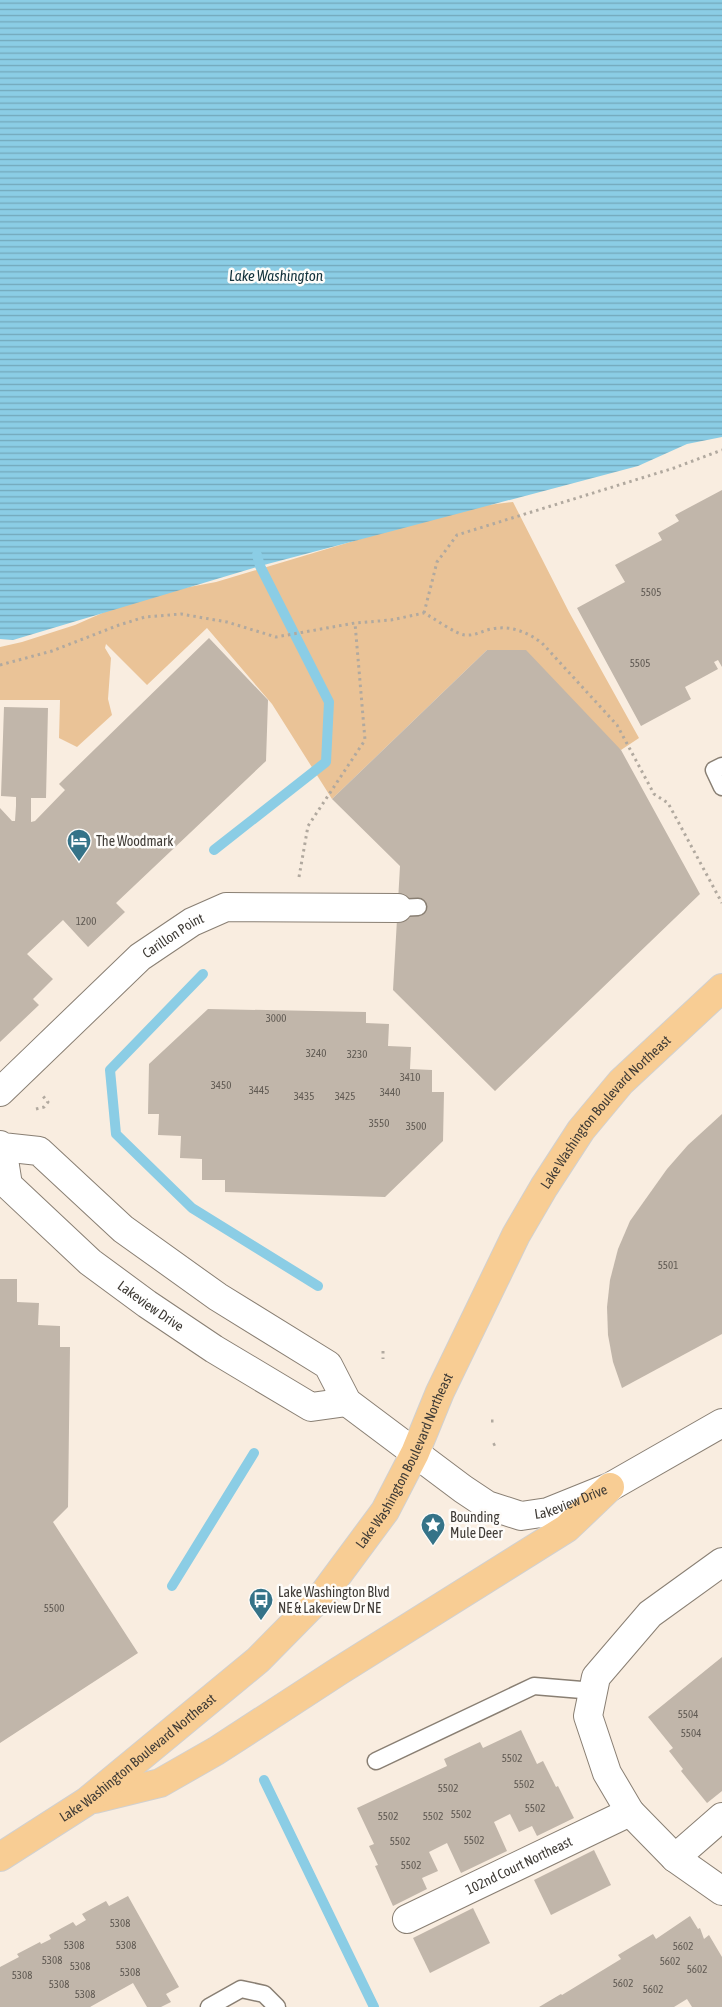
<svg xmlns="http://www.w3.org/2000/svg" width="722" height="2007" font-family="'Asap Condensed',sans-serif">
<defs>
<pattern id="water-rules" width="6" height="5" patternUnits="userSpaceOnUse" patternTransform="scale(1.25)"><rect width="6" height="5" fill="#8bcde5"/><path d="M0 2.5h6" fill="none" stroke="#73a8ba"/></pattern>
</defs>
<rect width="100%" height="100%" fill="#f9ede0"/>
<polygon fill="#eac397" points="513,502 569,612 639,738 621,750 487,650 332,799 272,704 207,628 147,685 106,644 105,648 111,658 108,699 112,715 77,747 59,738 60,700 0,700 0,647 22,642 75,625 141,596 216,582 464,508"/>
<polygon fill="url(#water-rules)" points="0,0 722,0 722,437 687,444 638,466 260,566 13,640 0,639"/>
<g fill="none" stroke-linecap="round" stroke-linejoin="round">
<g stroke="#8bcde5" stroke-width="10">
<polyline points="214,850 326,762 329,702 260,566 257,555"/>
<polyline points="203,974 110,1070 116,1134 192,1208 318,1286"/>
<polyline points="172,1586 254,1453"/>
<polyline points="264,1780 374,2007"/>
</g>
</g>
<g fill="#c1b6aa">
<polygon points="722,490 722,667 718,660 714,662 718,669 685,687 691,699 641,726 577,608 625,582 615,565 662,540 658,533 679,521 675,515"/>
<polygon points="209,638 268,700 266,761 116,903 125,912 88,947 63,920 27,954 53,979 33,999 39,1005 0,1042 0,808 12,821 15,821 16,806 16,797 1,796 4,707 48,708 46,798 31,798 31,822 35,821 65,790 59,784"/>
<polygon points="487,650 526,650 621,750 700,894 495,1091 393,990 400,866 332,799"/>
<polygon points="208,1009 366,1012 366,1023 389,1024 388,1046 411,1047 410,1069 432,1070 432,1092 444,1092 443,1141 385,1197 225,1192 225,1180 202,1180 202,1159 180,1158 181,1136 158,1135 159,1114 148,1114 149,1064"/>
<polygon points="722,1114 722,1334 622,1388 613,1362 608,1335 607,1307 610,1280 618,1249 630,1221 667,1169 688,1145"/>
<polygon points="0,1279 17,1279 17,1302 39,1303 38,1325 60,1326 60,1347 70,1347 68,1507 53,1522 138,1653 0,1743"/>
<polygon points="722,1657 722,1791 707,1803 681,1771 683,1769 669,1751 673,1748 648,1717"/>
<polygon points="521,1730 537,1764 543,1761 556,1787 558,1786 574,1818 537,1836 532,1826 519,1832 510,1814 494,1822 507,1851 461,1873 447,1843 429,1852 438,1871 422,1878 427,1889 393,1906 375,1866 378,1865 369,1846 374,1844 357,1808 447,1766 444,1759 480,1742 483,1748"/>
<polygon points="594,1850 611,1885 551,1915 534,1880"/>
<polygon points="128,1896 179,1987 166,1994 171,2002 161,2007 147,2007 133,1983 90,2007 0,2007 0,1967 19,1957 17,1954 40,1942 41,1944 51,1939 49,1935 73,1922 76,1926 86,1920 82,1914 106,1901 109,1906"/>
<polygon points="473,1908 490,1943 430,1973 413,1938"/>
<polygon points="690,1916 698,1929 700,1928 704,1939 709,1935 722,1957 722,2007 692,2007 687,1999 674,2007 539,2007 561,1994 562,1995 621,1959 618,1955 653,1934 656,1939"/>
</g>
<g fill="none" stroke-linecap="round" stroke-linejoin="round">
<defs>
<g id="service">
<polyline points="722,766 714,770 722,787"/>
<polyline points="398,908 418,907"/>
<polyline points="376,1761 534,1686 594,1691"/>
<polyline points="209,2007 241,1989 264,1994 277,2007"/>
</g>
<g id="minor">
<path id="s1" d="M0,1092L140,957L192,922L226,907L398,908"/>
<polyline points="722,1562 650,1614 596,1677 588,1716 607,1773 630,1812 675,1858 722,1891"/>
<polyline points="675,1858 722,1817"/>
<path id="s2" d="M407,1919L630,1812"/>
</g>
<g id="tertiary">
<path id="s3" d="M0,1145L2,1147L39,1151L123,1229L218,1297L328,1365L347,1402L463,1489L487,1505L521,1516L548,1512L610,1487L722,1423"/>
<path id="s4" d="M2,1147L8,1185L90,1262L147,1304L214,1349L311,1407L347,1402"/>
</g>
<g id="primary">
<polyline points="95,1799 160,1783 216,1751 339,1671 567,1528 610,1487"/>
<path id="s5" d="M0,1857L86,1802L258,1660L325,1592L385,1511L415,1453L440,1392L516,1235L544,1187L581,1130L621,1082L722,988"/>
</g>
</defs>
<use href="#service" stroke="#897f73" stroke-width="19"/>
<use href="#minor" stroke="#897f73" stroke-width="30"/>
<use href="#tertiary" stroke="#897f73" stroke-width="30"/>
<use href="#primary" stroke="#d1d0cf" stroke-width="30"/>
<g stroke="#b1a99f" stroke-width="3" stroke-dasharray="2.5 4" stroke-linecap="butt">
<polyline points="424,613 437,562 457,535 674,468 722,450"/>
<path d="M0,665L52,651L119,625L145,617L181,614L227,622L276,637L355,623L391,620L424,613C434,618 455,634 465,635C475,636 482,631 491,629C511,625 527,632 542,643L617,725L654,794L668,803L722,903"/>
<polyline points="299,877 308,826 365,740 355,623"/>
<polyline points="36,1109 44,1107 48,1102 42,1095"/>
<polyline points="383,1351 383,1359"/>
<polyline points="491,1421 495,1421"/>
<polyline points="493,1445 497,1443"/>
</g>
<use href="#service" stroke="#fff" stroke-width="16"/>
<use href="#minor" stroke="#fff" stroke-width="28"/>
<use href="#tertiary" stroke="#fff" stroke-width="28"/>
<use href="#primary" stroke="#f8cd94" stroke-width="28"/>
</g>
<defs>
<symbol id="hotel-pin" viewBox="-11 -11 22 30"><path d="M0 17L-7.5 6A9.5 9.5 0 1 1 7.5 6Z" fill="#357388" stroke="#fefcf9"/><path d="M-6-4.5h1.5V1H6V5H4.5V3h-9V5H-6ZM-4 0a1.8 1.8 0 1 1 3.6 0ZM.5 0V-2.5h3Q6-2.5 6 0Z" fill="#fff"/></symbol>
<symbol id="sight-pin" viewBox="-11 -11 22 30"><path d="M0 17L-7.5 6A9.5 9.5 0 1 1 7.5 6Z" fill="#357388" stroke="#fefcf9"/><path d="M0-6L1.8-2.2L6-1.7L2.9 1.2L3.7 5.4L0 3.3L-3.7 5.4L-2.9 1.2L-6-1.7L-1.8-2.2Z" fill="#fff"/></symbol>
<symbol id="bus-pin" viewBox="-11 -11 22 30"><path d="M0 17L-7.5 6A9.5 9.5 0 1 1 7.5 6Z" fill="#357388" stroke="#fefcf9"/><path d="M-5-6H5V4H4V6H2V4H-2V6H-4V4H-5ZM-3.5-4V0h7V-4ZM-3.5 1.2v1.5H-2V1.2ZM2 1.2v1.5H3.5V1.2Z" fill="#fff"/></symbol>
</defs>
<g fill-rule="evenodd">
<use href="#hotel-pin" x="65" y="827" width="28" height="38"/>
<use href="#sight-pin" x="419" y="1511" width="28" height="38"/>
<use href="#bus-pin" x="247" y="1586" width="28" height="38"/>
</g>
<g text-anchor="middle" stroke-width="5" stroke-linejoin="round" paint-order="stroke">
<g font-size="11" fill="#605a53">
<text x="651" y="596">5505</text>
<text x="640" y="667">5505</text>
<text x="86" y="925">1200</text>
<text x="276" y="1022">3000</text>
<text x="316" y="1057">3240</text>
<text x="357" y="1058">3230</text>
<text x="410" y="1081">3410</text>
<text x="221" y="1089">3450</text>
<text x="259" y="1094">3445</text>
<text x="390" y="1096">3440</text>
<text x="304" y="1100">3435</text>
<text x="345" y="1100">3425</text>
<text x="379" y="1127">3550</text>
<text x="416" y="1130">3500</text>
<text x="668" y="1269">5501</text>
<text x="54" y="1612">5500</text>
<text x="688" y="1718">5504</text>
<text x="691" y="1737">5504</text>
<text x="512" y="1762">5502</text>
<text x="524" y="1788">5502</text>
<text x="448" y="1792">5502</text>
<text x="535" y="1812">5502</text>
<text x="461" y="1818">5502</text>
<text x="388" y="1820">5502</text>
<text x="433" y="1820">5502</text>
<text x="474" y="1844">5502</text>
<text x="400" y="1845">5502</text>
<text x="411" y="1869">5502</text>
<text x="120" y="1927">5308</text>
<text x="74" y="1949">5308</text>
<text x="126" y="1949">5308</text>
<text x="683" y="1950">5602</text>
<text x="52" y="1964">5308</text>
<text x="670" y="1965">5602</text>
<text x="80" y="1970">5308</text>
<text x="697" y="1973">5602</text>
<text x="130" y="1976">5308</text>
<text x="22" y="1979">5308</text>
<text x="623" y="1987">5602</text>
<text x="59" y="1988">5308</text>
<text x="653" y="1993">5602</text>
<text x="85" y="1998">5308</text>
</g>
<g font-size="14" fill="#3f3b36" stroke="#fefcf9" text-anchor="start">
<text x="96" y="846">The Woodmark</text>
<text x="450" y="1522">Bounding<tspan x="450" dy="16">Mule Deer</tspan></text>
<text x="278" y="1597">Lake Washington Blvd<tspan x="278" dy="16">NE &amp; Lakeview Dr NE</tspan></text>
</g>
<g font-size="14" fill="#3f3b36" stroke="#fefcf9">
<text dy="5" stroke="none"><textPath href="#s1" startOffset="234">Carillon Point</textPath></text>
<text dy="5" stroke="none"><textPath href="#s5" startOffset="980">Lake Washington Boulevard Northeast</textPath></text>
<text dy="5" stroke="none"><textPath href="#s4" startOffset="226">Lakeview Drive</textPath></text>
<text dy="5" stroke="none"><textPath href="#s5" startOffset="575">Lake Washington Boulevard Northeast</textPath></text>
<text dy="5" stroke="none"><textPath href="#s3" startOffset="704">Lakeview Drive</textPath></text>
<text dy="5" stroke="none"><textPath href="#s5" startOffset="170">Lake Washington Boulevard Northeast</textPath></text>
<text dy="5" stroke="none"><textPath href="#s2" startOffset="124">102nd Court Northeast</textPath></text>
</g>
<g font-size="15" font-style="italic" fill="#11313b" stroke="#fefcf9">
<text x="276" y="281">Lake Washington</text>
</g>
</g>
</svg>
